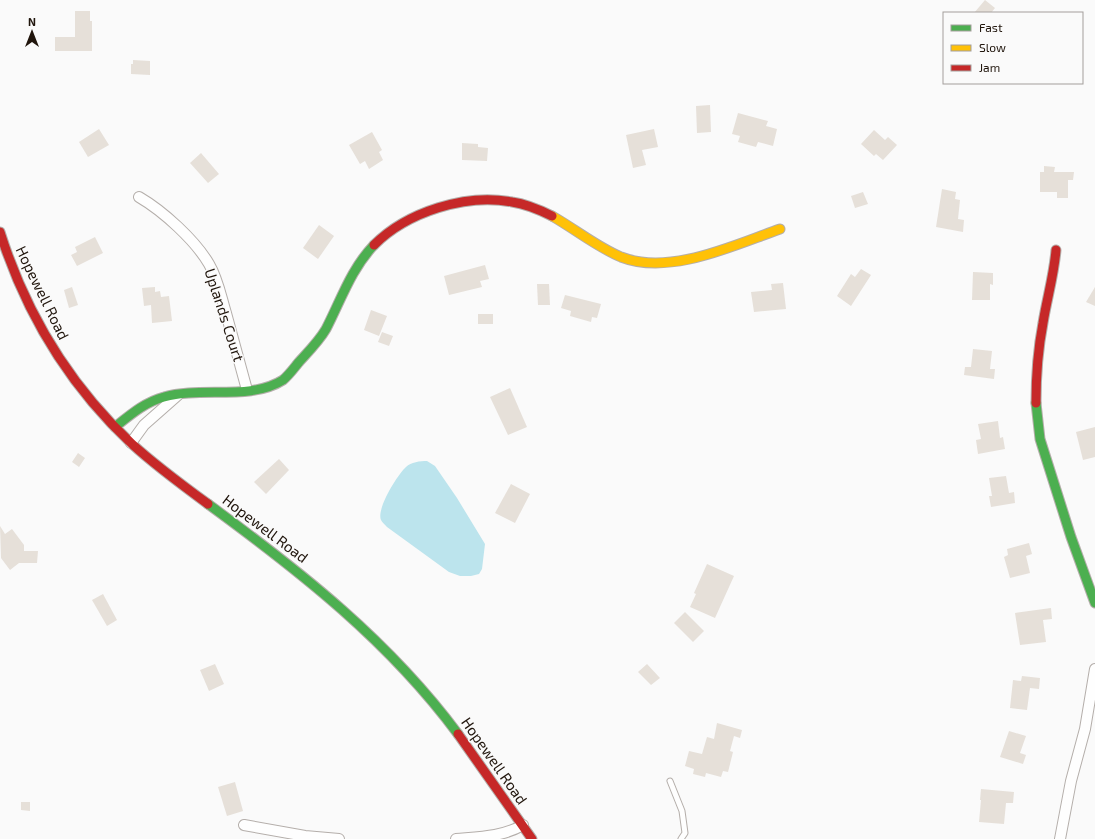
<svg xmlns="http://www.w3.org/2000/svg" width="1095" height="839" font-family="'Exo 2',sans-serif">
<rect width="100%" height="100%" fill="#fafafa"/>
<path fill="#bce4ed" d="M427,461L435,466L457,498L485,544L482,569L479,574L471,576H460L449,572L387,527C385,525 382,522 381,520C376,509 398,474 406,467C411,462 420,461 427,461Z"/>
<g fill="#e6e0d9">
<polygon points="985,0 995,8 991,13 974,13"/>
<polygon points="75,11 90,11 90,21 92,21 92,51 55,51 55,37 75,37"/>
<polygon points="133,60 150,61 150,75 131,74 131,64 133,64"/>
<polygon points="710,105 711,132 697,133 696,106"/>
<polygon points="738,113 768,121 766,126 777,129 773,146 758,142 756,147 738,142 740,136 732,134"/>
<polygon points="99,129 109,145 88,157 79,142"/>
<polygon points="654,129 658,147 642,150 646,165 633,168 626,135"/>
<polygon points="874,130 885,140 888,137 897,145 883,160 876,154 874,156 861,144"/>
<polygon points="372,132 382,150 379,152 383,160 369,169 365,161 360,164 349,145"/>
<polygon points="462,143 478,144 478,147 488,148 487,161 462,160"/>
<polygon points="201,153 219,174 208,183 190,163"/>
<polygon points="1044,166 1055,167 1054,172 1074,172 1073,180 1068,180 1068,198 1057,198 1057,192 1040,192 1040,172 1044,172"/>
<polygon points="942,189 956,192 955,199 960,200 958,219 964,220 963,232 936,227"/>
<polygon points="863,192 868,204 855,208 851,196"/>
<polygon points="319,225 334,236 318,259 303,248"/>
<polygon points="95,237 103,253 77,266 71,255 77,252 75,247"/>
<polygon points="485,265 489,279 480,281 482,287 449,295 444,276"/>
<polygon points="861,269 871,275 851,306 837,296 851,274 855,277"/>
<polygon points="973,272 993,273 993,285 990,284 990,300 972,300"/>
<polygon points="783,283 786,309 754,312 751,292 772,290 771,284"/>
<polygon points="537,284 549,284 550,305 538,305"/>
<polygon points="72,287 78,305 69,308 64,290"/>
<polygon points="155,287 155,292 160,291 161,297 169,296 172,321 152,323 151,305 144,306 142,288"/>
<polygon points="1095,287 1095,306 1086,302"/>
<polygon points="565,295 601,304 597,318 592,317 591,322 570,316 571,311 561,308"/>
<polygon points="371,310 387,316 379,336 364,330"/>
<rect x="478" y="314" width="15" height="10"/>
<polygon points="382,332 393,336 389,346 378,342"/>
<polygon points="973,349 992,351 990,369 995,369 994,379 964,375 965,367 971,367"/>
<polygon points="510,388 527,427 508,435 490,397"/>
<polygon points="998,421 1000,438 1003,437 1005,449 978,454 976,440 981,439 978,424"/>
<polygon points="1095,427 1095,457 1083,460 1076,432"/>
<polygon points="78,453 85,458 79,467 72,462"/>
<polygon points="279,459 289,470 266,494 254,482"/>
<polygon points="1006,476 1009,493 1014,492 1015,503 991,507 989,496 992,496 989,478"/>
<polygon points="511,484 530,494 515,523 495,513"/>
<polygon points="0,526 5,534 12,529 24,545 24,551 38,551 37,563 19,563 10,570 1,558"/>
<polygon points="1029,543 1032,554 1026,556 1030,573 1010,578 1004,557 1008,555 1007,549"/>
<polygon points="707,564 734,576 715,618 690,607 696,594 694,593"/>
<polygon points="103,594 117,620 107,626 92,600"/>
<polygon points="1051,608 1052,619 1043,620 1046,642 1020,645 1015,613"/>
<polygon points="685,612 704,631 693,642 674,623"/>
<polygon points="215,664 224,684 209,691 200,670"/>
<polygon points="647,664 660,678 651,685 638,672"/>
<polygon points="1022,676 1040,678 1039,689 1030,688 1027,710 1010,708 1013,680 1021,681"/>
<polygon points="717,723 742,730 740,738 734,736 730,751 733,752 728,772 723,771 721,777 706,773 705,777 693,774 694,769 685,766 689,751 702,754 707,737 714,739"/>
<polygon points="1009,731 1026,736 1020,753 1026,755 1023,764 1000,757"/>
<polygon points="235,782 243,811 227,816 218,787"/>
<polygon points="981,789 1014,792 1013,803 1006,803 1004,824 979,822 981,800 980,800"/>
<polygon points="21,802 30,802 30,811 21,810"/>
</g>
<g fill="none" stroke-linecap="round" stroke-linejoin="round">
<defs>
<polyline id="lane" points="670,781 682,811 685,833 681,839"/>
<g id="street">
<path d="M139,197C163,211 195,240 209,264C218,279 221,297 226,313C233,339 240,364 247,390"/>
<polyline points="131,443 144,425 178,395"/>
<polyline points="244,825 305,836 339,839"/>
<path d="M456,839C479,837 502,837 523,825"/>
<polyline points="1060,839 1071,781 1085,729 1095,669"/>
</g>
<g id="fast">
<polyline points="1036,403 1040,439 1071,537 1095,603"/>
<path d="M115,427C130,415 145,402 164,397C201,386 250,401 283,380C289,375 294,368 299,362C309,351 319,341 326,329C341,300 351,269 374,245"/>
<path d="M208,504C301,572 389,641 458,734"/>
</g>
<path id="slow" d="M552,216C575,229 597,247 621,257C670,276 734,245 780,229"/>
<g id="jam">
<path d="M0,232C26,314 69,385 132,444C156,466 182,485 208,504"/>
<path d="M374,245C407,212 466,193 512,202C526,204 540,210 552,216"/>
<path d="M1036,403C1036,376 1038,349 1043,323C1047,298 1054,275 1056,250"/>
<polyline points="458,734 532,839"/>
</g>
</defs>
<use href="#lane" stroke="#b4aeaa" stroke-width="7"/>
<use href="#street" stroke="#b4aeaa" stroke-width="12"/>
<use href="#fast" stroke="#b4aeaa" stroke-width="11"/>
<use href="#slow" stroke="#b4aeaa" stroke-width="11"/>
<use href="#jam" stroke="#b4aeaa" stroke-width="11"/>
<use href="#lane" stroke="#fefefe" stroke-width="5"/>
<use href="#street" stroke="#fefefe" stroke-width="10"/>
<use href="#fast" stroke="#4caf50" stroke-width="9"/>
<use href="#slow" stroke="#ffc107" stroke-width="9"/>
<use href="#jam" stroke="#c62828" stroke-width="9"/>
</g>
<g text-anchor="middle" stroke-width="3" stroke-linejoin="round" paint-order="stroke">
<g font-size="15" fill="#20150c" stroke="#fafafa">
<text transform="translate(42 293) rotate(64)" y="5">Hopewell Road</text>
<text transform="translate(224 315) rotate(72)" y="5">Uplands Court</text>
<text transform="translate(265 529) rotate(37)" y="5">Hopewell Road</text>
<text transform="translate(494 761) rotate(55)" y="5">Hopewell Road</text>
</g>
</g>
<rect x="943" y="12" width="140" height="72" fill="#fafafa" stroke="#a39e9b"/>
<rect x="951" y="25" width="20" height="6" fill="#4caf50" stroke="#a39e9b"/>
<text x="979" y="32" font-size="12" fill="#20150c">Fast</text>
<rect x="951" y="45" width="20" height="6" fill="#ffc107" stroke="#a39e9b"/>
<text x="979" y="52" font-size="12" fill="#20150c">Slow</text>
<rect x="951" y="65" width="20" height="6" fill="#c62828" stroke="#a39e9b"/>
<text x="979" y="72" font-size="12" fill="#20150c">Jam</text>
<g transform="translate(32 32)" stroke="#fafafa" stroke-width="3" paint-order="stroke">
<path d="M0-3L7 15L0 10L-7 15Z" fill="#20150c"/>
<text y="-6" font-size="11" font-weight="bold" text-anchor="middle" fill="#20150c">N</text>
</g>
</svg>
